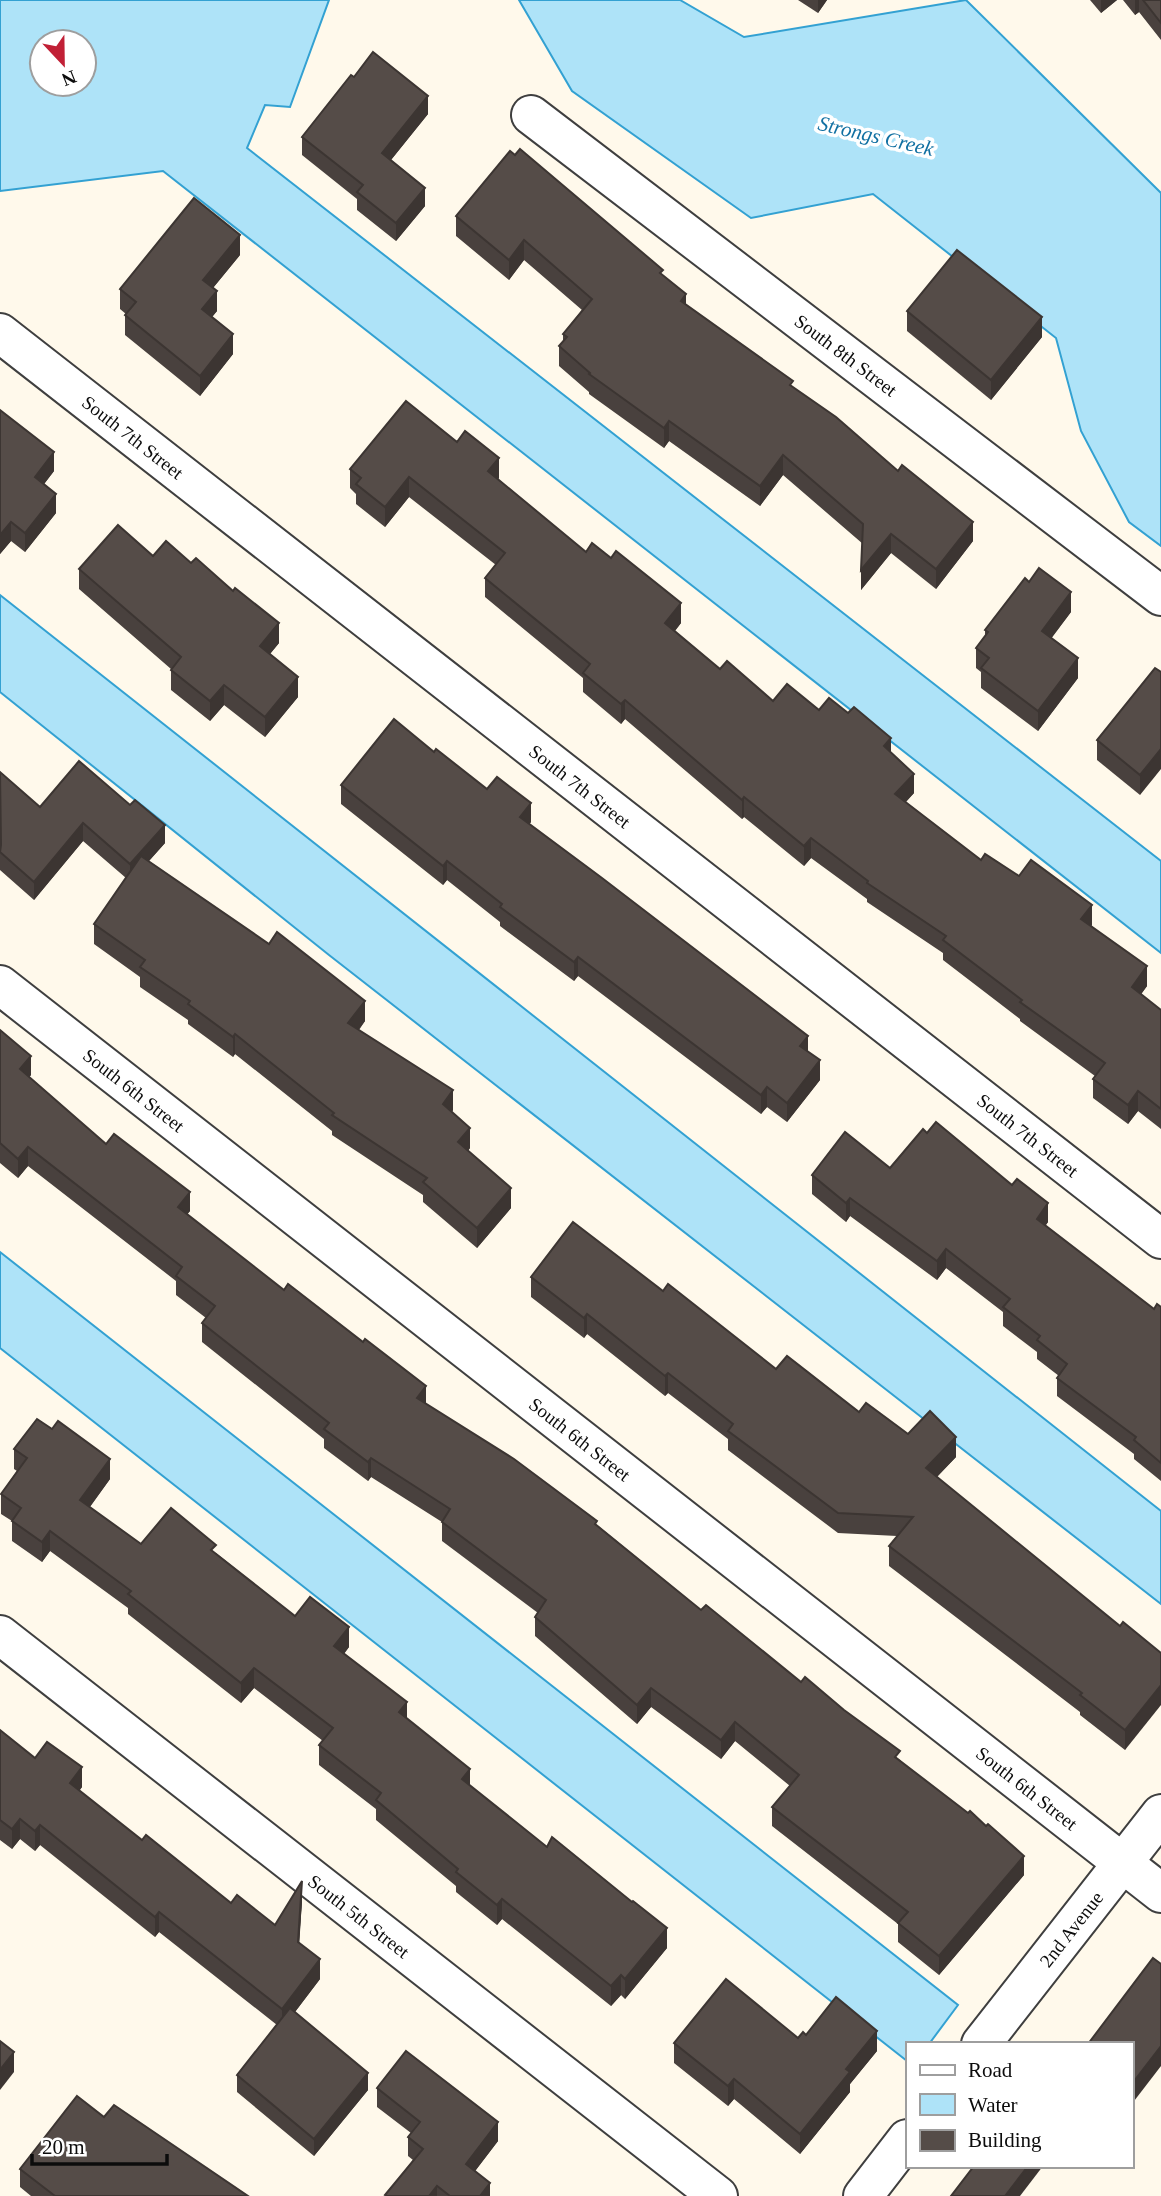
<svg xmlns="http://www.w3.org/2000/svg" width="1161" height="2196" font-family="'Times New Roman',serif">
<rect width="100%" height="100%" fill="#fff9eb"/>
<g fill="#aee3f8" stroke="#33a1d2" stroke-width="2" fill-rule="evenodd">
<path d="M0,0H329L290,107L265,105L247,148L1161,861V953L163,171L0,191ZM42,42H84V84H42Z"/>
<polygon points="519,0 680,0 744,37 966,0 1161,193 1161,546 1129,522 1081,431 1056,338 873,194 751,218 572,91"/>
<polygon points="0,595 1161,1511 1161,1604 329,955 0,692"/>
<polygon points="0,1252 958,2005 929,2044 907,2044 907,2061 0,1348"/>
</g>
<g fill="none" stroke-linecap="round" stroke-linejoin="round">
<defs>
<g id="street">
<polyline points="531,115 1161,596"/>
<polyline points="0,333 1161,1239"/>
<polyline points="0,985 1161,1893"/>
<polyline points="0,1635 718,2196"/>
<polyline points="981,2044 1161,1814"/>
<polyline points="863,2196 907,2139"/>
</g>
</defs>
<use href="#street" stroke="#3f3f3f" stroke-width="42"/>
<use href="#street" stroke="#fff" stroke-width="38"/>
</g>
<g fill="#49413e">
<polygon points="798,0 827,0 818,13"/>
<polygon points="1090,0 1117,0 1101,13"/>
<polygon points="1123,0 1161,0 1161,40 1139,12 1135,15"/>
<polygon points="354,77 428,114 391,160 425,206 396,241 357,210 357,199 302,155 302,137"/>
<polygon points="456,216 663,275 686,305 793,387 973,541 936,589 891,553 861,590 863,544 783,475 760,506 669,441 664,448 589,394 589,392 559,366 559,346 563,342 563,334 582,310 524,260 509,280 456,236"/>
<polygon points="240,255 213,288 217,311 212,317 233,354 200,396 125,335 125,315 126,314 120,309 120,289"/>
<polygon points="907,311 1042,337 991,400 907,331"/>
<polygon points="0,410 54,471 44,484 56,513 25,552 11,541 0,554"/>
<polygon points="350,469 499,478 498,479 586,552 681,623 675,631 720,669 773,701 819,710 891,753 914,793 906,802 981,860 1092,925 1091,926 1147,986 1141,994 1161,1010 1161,1129 1138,1111 1128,1124 1093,1098 1093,1079 1095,1076 1020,1021 1020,1019 943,960 943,953 867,902 867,899 811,858 804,866 744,817 742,819 625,719 621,724 583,692 583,678 485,597 485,578 496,565 409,497 385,527 356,504 356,494 350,488"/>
<polygon points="79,569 279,643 270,654 298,697 265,737 224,705 210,721 171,690 171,669 79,589"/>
<polygon points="1071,612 1051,638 1078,678 1038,731 981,688 981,672 976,668 976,648 985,636 985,630"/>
<polygon points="1161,672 1140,795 1097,760 1097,740"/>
<polygon points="434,752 487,789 531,822 529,824 808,1052 820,1080 787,1122 767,1107 761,1114 578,976 574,981 500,926 500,922 447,880 443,885 341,804 341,785"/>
<polygon points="0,772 40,807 165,843 149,861 365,1021 359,1030 453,1110 452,1112 470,1148 468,1151 511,1208 477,1248 423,1202 423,1195 332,1135 332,1131 235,1054 233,1057 188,1024 188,1020 140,987 140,977 94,944 94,924 126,878 83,841 34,900 0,870"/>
<polygon points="0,1030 31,1075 29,1077 106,1144 190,1211 187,1214 426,1404 597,1525 701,1610 801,1682 900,1760 1024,1875 939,1975 898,1942 898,1924 772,1826 772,1807 790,1786 735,1741 721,1759 651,1707 637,1724 535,1636 535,1617 538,1613 442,1541 442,1522 371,1477 368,1481 324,1448 324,1439 202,1342 202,1323 206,1318 176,1295 176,1281 28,1166 18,1178 0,1163"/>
<polygon points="890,1168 1048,1222 1045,1226 1154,1309 1161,1307 1161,1481 1134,1459 1134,1454 1057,1396 1057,1378 1059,1376 1037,1359 1037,1352 1003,1326 1003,1312 946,1268 937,1280 850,1216 846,1222 812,1194 812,1175"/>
<polygon points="531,1277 663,1291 776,1369 859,1412 956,1457 937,1477 1120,1626 1161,1653 1125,1750 1080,1715 1080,1712 889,1566 889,1546 897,1536 838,1533 728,1450 728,1439 668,1393 665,1396 587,1334 584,1338 531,1297"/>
<polygon points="14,1449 110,1479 90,1507 141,1544 216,1553 295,1616 349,1647 344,1654 407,1718 470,1786 667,1948 625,1999 621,1995 611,2006 502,1919 497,1925 456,1892 456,1886 376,1820 376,1809 319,1765 319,1745 323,1741 254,1688 241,1703 128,1614 128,1608 50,1551 42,1562 12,1541 12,1521 1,1514 1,1494 17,1471 14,1469"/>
<polygon points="0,1730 35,1758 82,1787 79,1791 142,1840 231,1903 275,1925 302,1901 299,1943 320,1979 295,2012 368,2090 314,2156 237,2092 237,2075 277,2025 159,1932 155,1937 40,1845 35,1851 20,1839 12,1849 0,1840"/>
<polygon points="806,2035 877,2051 850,2084 850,2092 800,2154 734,2099 728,2106 674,2063 674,2043 798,2038"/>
<polygon points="377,2088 498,2141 475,2171 490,2196 385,2196 413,2160 408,2156 408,2137 411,2133 377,2107"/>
<polygon points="104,2117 248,2196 31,2196 20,2187 20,2169"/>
</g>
<g fill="#3c3532">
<polygon points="818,0 827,0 818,13"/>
<polygon points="1101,0 1117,0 1101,13"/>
<polygon points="1135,0 1139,0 1139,12 1135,15"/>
<polygon points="428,96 428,114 382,171 382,153"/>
<polygon points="425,188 425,206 396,241 396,223"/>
<polygon points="240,235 240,255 203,300 203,280"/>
<polygon points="524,240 524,260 509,280 509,260"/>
<polygon points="217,291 217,311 202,329 202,309"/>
<polygon points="686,294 686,314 681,301"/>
<polygon points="1042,317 1042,337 991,400 991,380"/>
<polygon points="233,334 233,354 200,396 200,376"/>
<polygon points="669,421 669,441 664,448 664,428"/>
<polygon points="54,452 54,471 35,496 35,477"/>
<polygon points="783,455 783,475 760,506 760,486"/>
<polygon points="499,458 499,478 488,491 488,471"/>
<polygon points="409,477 409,497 385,527 385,507"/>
<polygon points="56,494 56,513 25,552 25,533"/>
<polygon points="11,522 11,541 0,554 0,535"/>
<polygon points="973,522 973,541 936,589 936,569"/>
<polygon points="891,534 891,553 861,590 861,570"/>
<polygon points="1071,592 1071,612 1042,651 1042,631"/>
<polygon points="681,603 681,623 665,643 665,623"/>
<polygon points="279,623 279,643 260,666 260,646"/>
<polygon points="1078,658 1078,678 1038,731 1038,711"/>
<polygon points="298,677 298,697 265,737 265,717"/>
<polygon points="224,685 224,705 210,721 210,701"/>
<polygon points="625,700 625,719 621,724 621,704"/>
<polygon points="891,738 891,757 884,746"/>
<polygon points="1161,749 1161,769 1140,795 1140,775"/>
<polygon points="914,774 914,793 895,813 895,794"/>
<polygon points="744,797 744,817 742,819 742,800"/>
<polygon points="531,803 531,822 520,837 520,817"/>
<polygon points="83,823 83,841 34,900 34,882"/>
<polygon points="165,825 165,843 130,882 130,864"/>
<polygon points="811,838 811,858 804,866 804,846"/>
<polygon points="447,861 447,880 443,885 443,866"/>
<polygon points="1092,905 1092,925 1081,938 1081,919"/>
<polygon points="578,957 578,976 574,981 574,962"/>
<polygon points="1147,966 1147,986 1132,1007 1132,987"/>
<polygon points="365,1001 365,1021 348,1043 348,1023"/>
<polygon points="235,1034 235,1054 233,1057 233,1037"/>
<polygon points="808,1036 808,1055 800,1046"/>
<polygon points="31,1056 31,1075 20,1088 20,1069"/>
<polygon points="820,1060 820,1080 787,1122 787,1103"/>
<polygon points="767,1087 767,1107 761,1114 761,1095"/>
<polygon points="453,1090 453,1110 443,1124 443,1104"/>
<polygon points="1138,1091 1138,1111 1128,1124 1128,1105"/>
<polygon points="470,1128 470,1148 458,1162 458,1142"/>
<polygon points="28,1147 28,1166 18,1178 18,1159"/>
<polygon points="511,1188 511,1208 477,1248 477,1228"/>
<polygon points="190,1192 190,1211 178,1226 178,1207"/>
<polygon points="850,1198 850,1216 846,1222 846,1203"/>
<polygon points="1048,1203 1048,1222 1037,1238 1037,1219"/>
<polygon points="946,1249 946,1268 937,1280 937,1261"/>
<polygon points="587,1314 587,1334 584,1338 584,1318"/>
<polygon points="668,1373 668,1393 665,1396 665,1376"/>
<polygon points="426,1386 426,1405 417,1398"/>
<polygon points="956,1437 956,1457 926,1488 926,1468"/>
<polygon points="371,1458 371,1477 368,1481 368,1462"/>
<polygon points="110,1459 110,1479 80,1520 80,1500"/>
<polygon points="50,1531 50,1551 42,1562 42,1542"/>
<polygon points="349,1627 349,1647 334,1666 334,1646"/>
<polygon points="254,1668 254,1688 241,1703 241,1683"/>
<polygon points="1161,1685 1161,1705 1125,1750 1125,1730"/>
<polygon points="651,1688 651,1707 637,1724 637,1705"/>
<polygon points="407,1702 407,1722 399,1712"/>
<polygon points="735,1722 735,1741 721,1759 721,1740"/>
<polygon points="82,1767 82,1787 70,1803 70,1783"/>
<polygon points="470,1769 470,1789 462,1779"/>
<polygon points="20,1819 20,1839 12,1849 12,1829"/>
<polygon points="40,1825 40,1845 35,1851 35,1831"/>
<polygon points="1024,1856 1024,1875 939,1975 939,1956"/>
<polygon points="302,1881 302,1901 298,1962 298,1942"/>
<polygon points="502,1899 502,1919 497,1925 497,1905"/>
<polygon points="159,1912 159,1932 155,1937 155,1917"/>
<polygon points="667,1928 667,1948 625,1999 625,1979"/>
<polygon points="320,1959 320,1979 282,2029 282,2009"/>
<polygon points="621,1975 621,1995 611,2006 611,1986"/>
<polygon points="877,2031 877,2051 850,2084 850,2092 800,2154 800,2134 846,2069"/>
<polygon points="1161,2046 1161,2066 1131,2105 1131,2085"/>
<polygon points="14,2052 14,2072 0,2090 0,2070"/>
<polygon points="368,2073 368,2090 314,2156 314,2139"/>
<polygon points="734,2079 734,2099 728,2106 728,2086"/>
<polygon points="498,2122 498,2141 466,2183 466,2164"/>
<polygon points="1028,2166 1043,2166 1020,2196 1005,2196"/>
<polygon points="490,2183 490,2196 480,2196"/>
<polygon points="437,2186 437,2196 429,2196"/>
</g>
<g fill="#554c48" stroke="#3c3532" stroke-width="2">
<polygon points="1143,0 1161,0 1161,23"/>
<polygon points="373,52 428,96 382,153 425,188 396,223 357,192 363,185 302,137 351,75 354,77"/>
<polygon points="520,149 663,270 660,273 686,294 681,301 793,381 790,385 836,417 898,471 902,465 973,522 936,569 891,534 861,570 863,524 783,455 760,486 669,421 664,428 589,374 590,373 559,346 567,337 563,334 592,299 524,240 509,260 456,216 510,151 515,155"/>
<polygon points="194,198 240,235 203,280 217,291 202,309 233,334 200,376 125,315 136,302 120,289"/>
<polygon points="957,250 1042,317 991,380 907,311"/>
<polygon points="406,401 457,442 465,431 499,458 488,471 586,552 592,543 611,558 616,551 681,603 665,623 720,669 727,661 773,701 787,684 819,710 829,698 848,713 854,707 891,738 884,746 914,774 895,794 981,860 985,854 1019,876 1031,860 1092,905 1081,919 1147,966 1132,987 1161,1010 1161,1109 1138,1091 1128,1105 1093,1079 1105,1063 1020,1002 1022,1000 943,940 946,936 867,883 868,881 811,838 804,846 744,797 742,800 625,700 621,704 583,673 590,664 485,578 505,553 409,477 385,507 356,484 361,478 350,469"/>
<polygon points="0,410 54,452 35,477 56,494 25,533 11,522 0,535"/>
<polygon points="118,525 153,556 166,541 191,563 196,558 233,591 235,588 279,623 260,646 298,677 265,717 224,685 210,701 171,670 181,657 79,569"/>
<polygon points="1039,568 1071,592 1042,631 1078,658 1038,711 981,668 989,658 976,648 988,632 985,630 1025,578 1029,582"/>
<polygon points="1155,668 1161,672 1161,749 1140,775 1097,740"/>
<polygon points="394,719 434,752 436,749 487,789 497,777 531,803 520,817 602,878 808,1036 800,1046 820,1060 787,1103 767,1087 761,1095 578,957 574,962 500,907 502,904 447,861 443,866 341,785"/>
<polygon points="79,761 130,805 135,800 165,825 130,864 83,823 34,882 0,852 1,845 0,772 40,807"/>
<polygon points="141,856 269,944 277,932 365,1001 348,1023 453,1090 443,1104 470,1128 458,1142 511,1188 477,1228 423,1182 427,1178 332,1115 334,1113 235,1034 233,1037 188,1004 190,1001 140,967 145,960 94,924"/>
<polygon points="0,1030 31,1056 20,1069 106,1144 114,1134 190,1192 178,1207 284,1290 288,1284 363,1342 365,1339 426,1386 417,1398 514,1459 597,1521 595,1524 701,1610 706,1605 801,1682 805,1677 844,1710 900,1751 895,1757 968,1813 970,1811 986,1826 988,1824 1024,1856 939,1956 898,1923 908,1912 772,1807 799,1775 735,1722 721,1740 651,1688 637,1705 535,1617 546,1600 442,1522 450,1509 371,1458 368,1462 324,1429 329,1423 202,1323 215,1306 176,1276 182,1267 28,1147 18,1159 0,1143"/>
<polygon points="936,1122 1012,1185 1017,1179 1048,1203 1037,1219 1154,1309 1157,1304 1161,1307 1161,1463 1134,1440 1136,1437 1057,1378 1067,1364 1037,1340 1040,1336 1003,1307 1010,1299 946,1249 937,1261 850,1198 846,1203 812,1175 845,1132 890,1168 923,1129 927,1133"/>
<polygon points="573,1222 663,1291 668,1284 776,1369 787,1356 859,1412 866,1403 908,1434 930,1411 956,1437 926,1468 1120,1626 1123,1622 1161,1653 1161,1685 1125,1730 1080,1695 1082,1693 889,1546 913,1517 838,1513 728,1431 733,1424 668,1373 665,1376 587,1314 584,1318 531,1277"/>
<polygon points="37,1419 52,1429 58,1421 110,1459 80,1500 141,1544 171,1508 216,1545 211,1550 295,1616 310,1597 349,1627 334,1646 407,1702 399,1712 470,1769 462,1779 547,1847 552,1837 632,1902 633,1901 667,1928 625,1979 621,1975 611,1986 502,1899 497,1905 456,1872 458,1869 376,1800 381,1793 319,1745 333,1728 254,1668 241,1683 128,1594 131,1591 50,1531 42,1542 12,1521 21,1508 1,1494 27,1458 14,1449"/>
<polygon points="0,1730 35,1758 47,1742 82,1767 70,1783 142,1840 146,1835 231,1903 237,1895 275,1925 302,1881 298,1942 320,1959 282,2009 159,1912 155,1917 40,1825 35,1831 20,1819 12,1829 0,1820"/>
<polygon points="1153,1958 1161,1964 1161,2046 1131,2085 1131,2044 1088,2044"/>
<polygon points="726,1979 798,2038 803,2032 806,2035 836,1997 877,2031 846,2069 850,2072 800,2134 734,2079 728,2086 674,2043"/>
<polygon points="290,2008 368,2073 314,2139 237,2075"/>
<polygon points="0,2041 14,2052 0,2070"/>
<polygon points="406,2051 498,2122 466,2164 490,2183 480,2196 450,2196 437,2186 429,2196 387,2196 385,2195 423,2149 408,2137 420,2122 377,2088"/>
<polygon points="77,2096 104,2117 114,2105 248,2196 55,2196 20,2169"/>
<polygon points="974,2166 1028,2166 1005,2196 951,2196"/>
</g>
<g text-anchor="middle" stroke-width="7" stroke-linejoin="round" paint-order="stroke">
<g font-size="19" fill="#0c0c0c" stroke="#fff">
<text transform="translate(846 355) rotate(37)" y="7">South 8th Street</text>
<text transform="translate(133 437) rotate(38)" y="7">South 7th Street</text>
<text transform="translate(580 786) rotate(38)" y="7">South 7th Street</text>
<text transform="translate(134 1090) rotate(38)" y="7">South 6th Street</text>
<text transform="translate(1028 1135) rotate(38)" y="7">South 7th Street</text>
<text transform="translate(580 1439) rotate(38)" y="7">South 6th Street</text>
<text transform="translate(1027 1788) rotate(38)" y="7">South 6th Street</text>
<text transform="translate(359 1916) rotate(38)" y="7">South 5th Street</text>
<text transform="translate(1071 1929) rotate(-52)" y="7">2nd Avenue</text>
</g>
<g font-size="21" font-style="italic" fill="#1170a2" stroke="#fff">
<text transform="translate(876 136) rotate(13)" y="7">Strongs Creek</text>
</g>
</g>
<rect x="906" y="2042" width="228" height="126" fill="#ffffff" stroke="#9e9e9e" stroke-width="2"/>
<rect x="920" y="2065" width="35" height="10" fill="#ffffff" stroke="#9e9e9e" stroke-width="2"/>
<text x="968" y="2077" font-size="21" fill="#0c0c0c">Road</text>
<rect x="920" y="2094" width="35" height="21" fill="#aee3f8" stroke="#9e9e9e" stroke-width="2"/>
<text x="968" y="2112" font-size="21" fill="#0c0c0c">Water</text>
<rect x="920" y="2130" width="35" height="21" fill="#554c48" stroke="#9e9e9e" stroke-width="2"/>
<text x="968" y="2147" font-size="21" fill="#0c0c0c">Building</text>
<g transform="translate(63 63) rotate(158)"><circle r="33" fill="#ffffff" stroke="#9e9e9e" stroke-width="2"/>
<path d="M0-5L12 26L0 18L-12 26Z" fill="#c12036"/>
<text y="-10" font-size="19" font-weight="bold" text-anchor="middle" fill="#0c0c0c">N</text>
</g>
<path d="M32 2154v10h135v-10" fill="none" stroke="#0c0c0c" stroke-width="3.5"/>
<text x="42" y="2154" font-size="21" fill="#0c0c0c" stroke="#ffffff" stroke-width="5" paint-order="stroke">20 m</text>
</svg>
